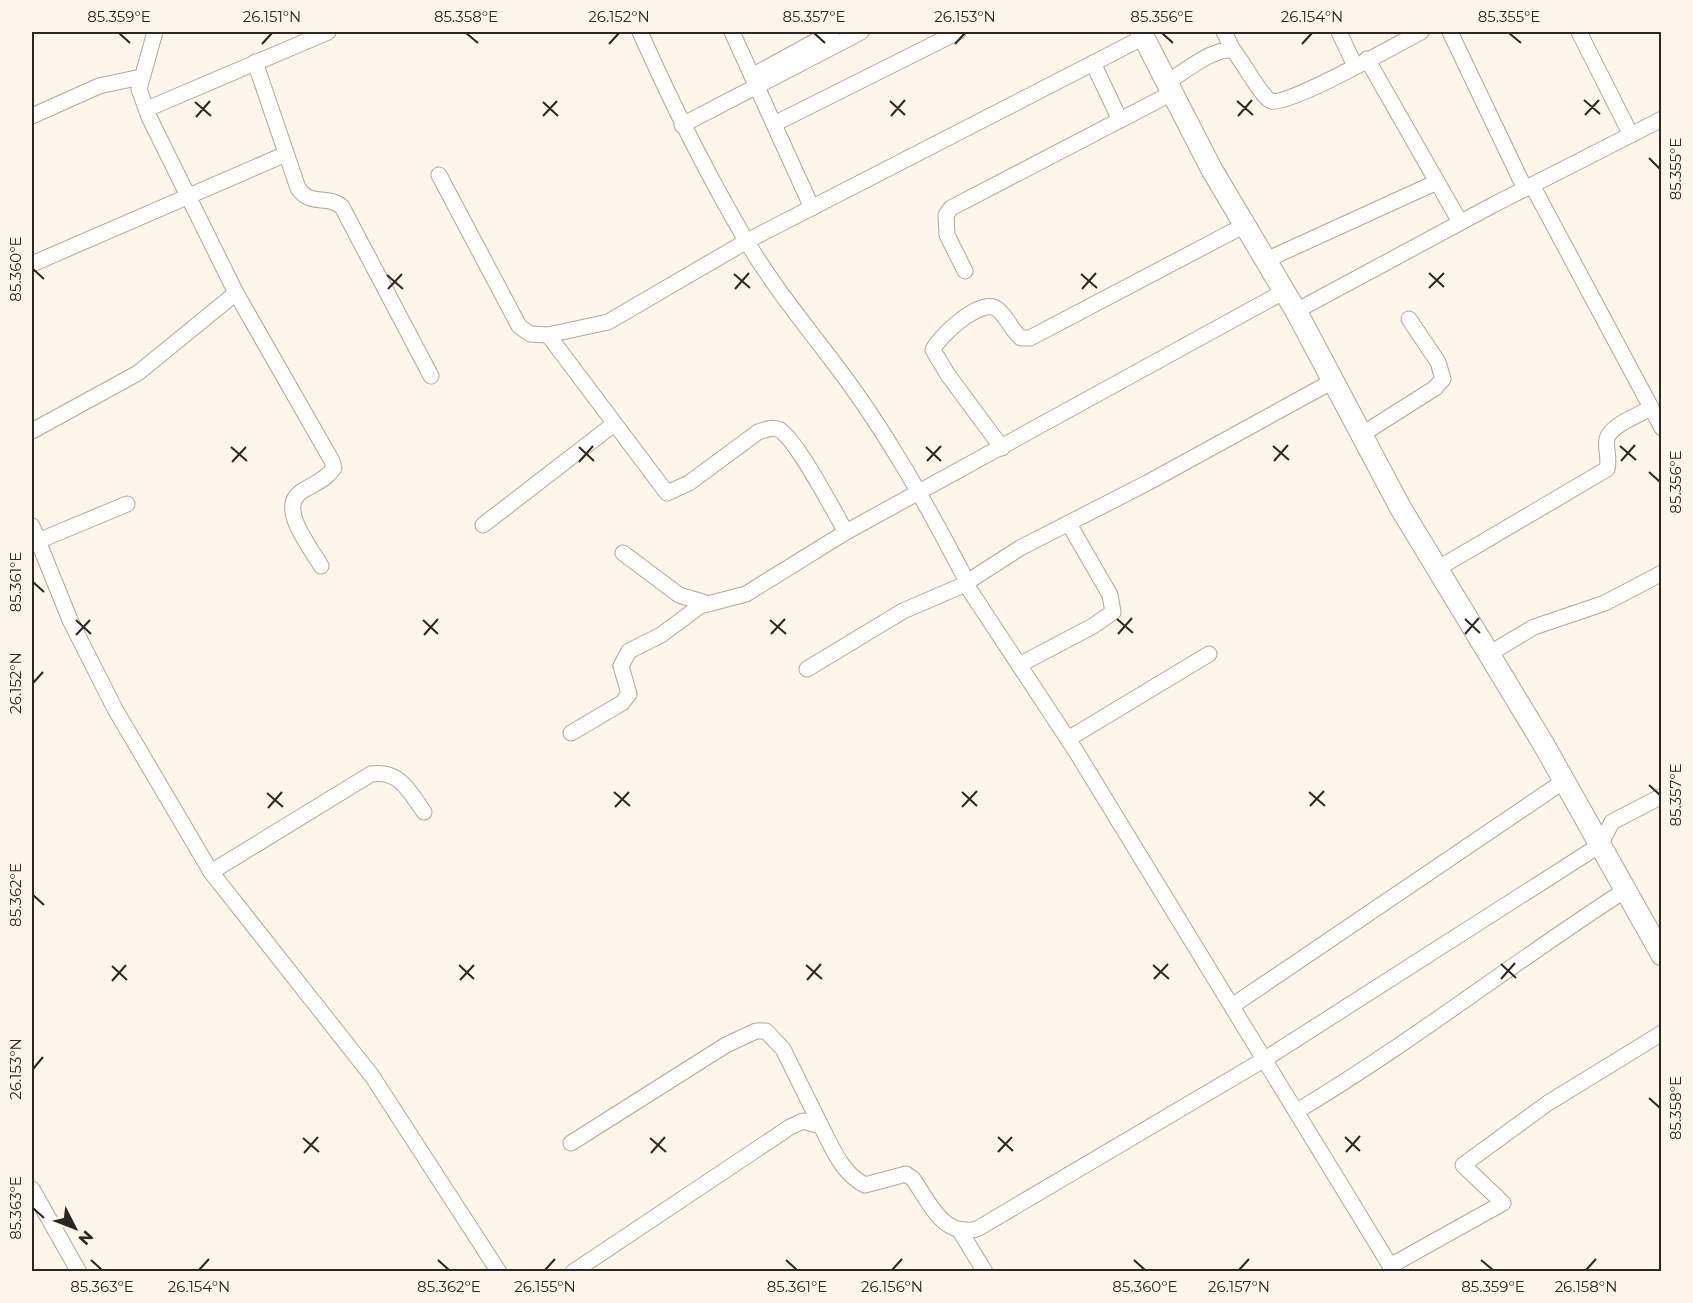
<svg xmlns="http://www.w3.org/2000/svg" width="1693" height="1303" font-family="Montserrat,sans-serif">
<rect width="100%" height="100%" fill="#fef5eb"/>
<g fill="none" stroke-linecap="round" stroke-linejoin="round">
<defs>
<g id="street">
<path d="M155,32L139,89L149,117L236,293L332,461L334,468C327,479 315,483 304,490C275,506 310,546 321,566"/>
<path d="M640,32C672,104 707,174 747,242C772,284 802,321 831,359C883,426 925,501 964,576L970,580"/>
<polyline points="732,32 812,208"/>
<polyline points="1224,32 1233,50"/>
<polyline points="1339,32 1355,66"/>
<polyline points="1450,32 1525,189"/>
<polyline points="1579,32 1631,135"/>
<polyline points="1367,59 1460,222"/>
<path d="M255,62L298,188C310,207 327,194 342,207L431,376"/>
<polyline points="1093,63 1120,120"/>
<polyline points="752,76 832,32"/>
<path d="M1169,81C1186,71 1212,48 1233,50C1242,60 1262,98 1271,101C1289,106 1399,43 1421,32"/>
<polyline points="147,109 328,32"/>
<polyline points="32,116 99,86 141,77"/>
<polyline points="774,124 958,32"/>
<polyline points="682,125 861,32"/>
<polyline points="439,175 519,326 530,334 548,335 608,322 747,241 1144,37"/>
<polyline points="1532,185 1662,428"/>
<polyline points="1266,260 1437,182"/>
<polyline points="32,264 286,154"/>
<polyline points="965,271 947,235 946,215 951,208 1174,92"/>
<polyline points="1296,311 1493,205 1662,119"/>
<path d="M548,335L667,493L689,483L758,432C765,430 772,426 780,430C798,442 833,510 846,532"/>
<polyline points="32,431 138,373 236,293"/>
<polyline points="1361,435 1435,388 1443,379 1438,362 1409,319"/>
<path d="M1002,448L948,375L933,350C939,336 981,297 997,309C1007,316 1011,330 1021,338H1030L1245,225"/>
<polyline points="483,525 614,424"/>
<polyline points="32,526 70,620 115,709 211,872 372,1076 499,1272"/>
<polyline points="38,541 127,504"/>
<polyline points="623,553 679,595 706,603"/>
<path d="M1437,569L1607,469C1610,458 1605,449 1607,439C1610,425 1639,415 1651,408"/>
<polyline points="965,583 1077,753 1394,1272"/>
<polyline points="1487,655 1534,627 1605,603 1662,573"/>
<polyline points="1019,665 1093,626 1113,612 1110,595 1069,524"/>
<polyline points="807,669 903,611 961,586 1020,548 1147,483 1333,381"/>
<polyline points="571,733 622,703 629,694 621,666 629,651 661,635 700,606 746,594 846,532 1285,291"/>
<polyline points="1068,739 1209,654"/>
<path d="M211,872L371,774C400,770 409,791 424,812"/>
<polyline points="1232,1006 1564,781"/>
<path d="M1297,1111C1411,1043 1515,961 1627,889"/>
<polyline points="571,1143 726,1045 756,1031 766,1031 783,1049 821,1126"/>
<polyline points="32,1189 79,1272"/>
<polyline points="960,1231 985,1272"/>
<polyline points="1390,1266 1503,1203 1463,1165 1548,1103 1662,1033"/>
<path d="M573,1272L790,1127L803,1121L821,1126C832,1147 842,1174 865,1185L906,1174L913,1179C930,1203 942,1237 977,1229L1265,1059L1600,845L1612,822L1662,796"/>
</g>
<polyline id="secondary" points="1141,32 1212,170 1296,311 1400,507 1544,745 1662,955"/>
</defs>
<use href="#street" stroke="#b3a696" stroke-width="17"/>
<use href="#secondary" stroke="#b3a696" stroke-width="23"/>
<use href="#street" stroke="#fff" stroke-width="15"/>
<use href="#secondary" stroke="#fff" stroke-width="21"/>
</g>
<path fill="none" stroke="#2c2721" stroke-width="2" d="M119,33L130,43M466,33L478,43M814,33L825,43M1162,33L1173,43M1509,33L1521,43M262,44L272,33M609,44L619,33M955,44L965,33M1302,44L1312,33M1584,100L1600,114M890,101L905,115M1237,101L1253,115M195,102L211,116M543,102L558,116M1585,115L1599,100M543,116L557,101M891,116L905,100M1238,116L1252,100M196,117L210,101M1649,158L1660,169M33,269L44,279M1429,273L1444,287M734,274L750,288M1081,274L1097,288M387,275L403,289M1429,288L1444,273M388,289L402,274M735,289L749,273M1082,289L1096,273M1273,446L1289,460M1620,446L1636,460M231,447L247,461M579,447L594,461M926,447L941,461M927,461L941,446M1274,461L1288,445M1621,461L1635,445M232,462L246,447M579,462L593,446M1649,472L1660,482M33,582L44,592M1117,619L1133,633M1465,619L1480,633M76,620L91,634M423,620L438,634M770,620L786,634M771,634L785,619M1118,634L1132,618M1465,634L1479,618M76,635L90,620M424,635L438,619M33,683L43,672M1649,785L1660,795M614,792L630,806M962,792L977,806M1309,792L1325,806M267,793L283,807M1310,806L1324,791M615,807L629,792M962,807L977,791M268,808L282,792M33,895L44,905M1501,964L1516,978M459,965L474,979M806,965L822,979M1153,965L1169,979M112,966L127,980M1154,979L1168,964M1501,979L1515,963M460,980L474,965M807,980L821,964M112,981L126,965M33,1069L43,1057M1649,1098L1660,1108M998,1137L1013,1151M1345,1137L1360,1151M303,1138L319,1152M650,1138L666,1152M998,1152L1012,1137M1346,1152L1360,1136M304,1153L318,1137M651,1153L665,1137M33,1208L44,1218M91,1260L102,1270M438,1260L449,1270M786,1260L797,1270M1134,1260L1145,1270M1481,1260L1493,1270M199,1270L209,1259M545,1270L555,1259M892,1270L902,1259M1239,1270L1249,1259M1586,1270L1596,1259"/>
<rect width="1693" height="1303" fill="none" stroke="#fef5eb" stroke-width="66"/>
<g transform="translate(75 1228) rotate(132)" stroke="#fef5eb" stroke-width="4.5" paint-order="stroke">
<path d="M0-4.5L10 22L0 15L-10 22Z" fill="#2c2721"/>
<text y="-9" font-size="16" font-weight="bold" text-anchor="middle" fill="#2c2721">N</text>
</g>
<rect x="33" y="33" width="1627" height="1237" fill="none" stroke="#2c2721" stroke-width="2"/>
<g font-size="15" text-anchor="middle" fill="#2c2721">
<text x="119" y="22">85.359°E</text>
<text x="272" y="22">26.151°N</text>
<text x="466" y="22">85.358°E</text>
<text x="619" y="22">26.152°N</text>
<text x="814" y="22">85.357°E</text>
<text x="965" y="22">26.153°N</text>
<text x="1162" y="22">85.356°E</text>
<text x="1312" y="22">26.154°N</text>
<text x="1509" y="22">85.355°E</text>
<text transform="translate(1676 169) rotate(-90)" y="5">85.355°E</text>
<text transform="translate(16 269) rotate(-90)" y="5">85.360°E</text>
<text transform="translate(1676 482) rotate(-90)" y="5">85.356°E</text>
<text transform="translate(16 582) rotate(-90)" y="5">85.361°E</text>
<text transform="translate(16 683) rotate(-90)" y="5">26.152°N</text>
<text transform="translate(1676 795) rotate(-90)" y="5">85.357°E</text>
<text transform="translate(16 895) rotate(-90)" y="5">85.362°E</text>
<text transform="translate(16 1069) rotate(-90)" y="5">26.153°N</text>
<text transform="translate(1676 1108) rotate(-90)" y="5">85.358°E</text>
<text transform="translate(16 1208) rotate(-90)" y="5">85.363°E</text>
<text x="102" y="1292">85.363°E</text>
<text x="199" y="1292">26.154°N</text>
<text x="449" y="1292">85.362°E</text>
<text x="545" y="1292">26.155°N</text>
<text x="797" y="1292">85.361°E</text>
<text x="892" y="1292">26.156°N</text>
<text x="1145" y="1292">85.360°E</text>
<text x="1239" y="1292">26.157°N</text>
<text x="1493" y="1292">85.359°E</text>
<text x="1586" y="1292">26.158°N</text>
</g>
</svg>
